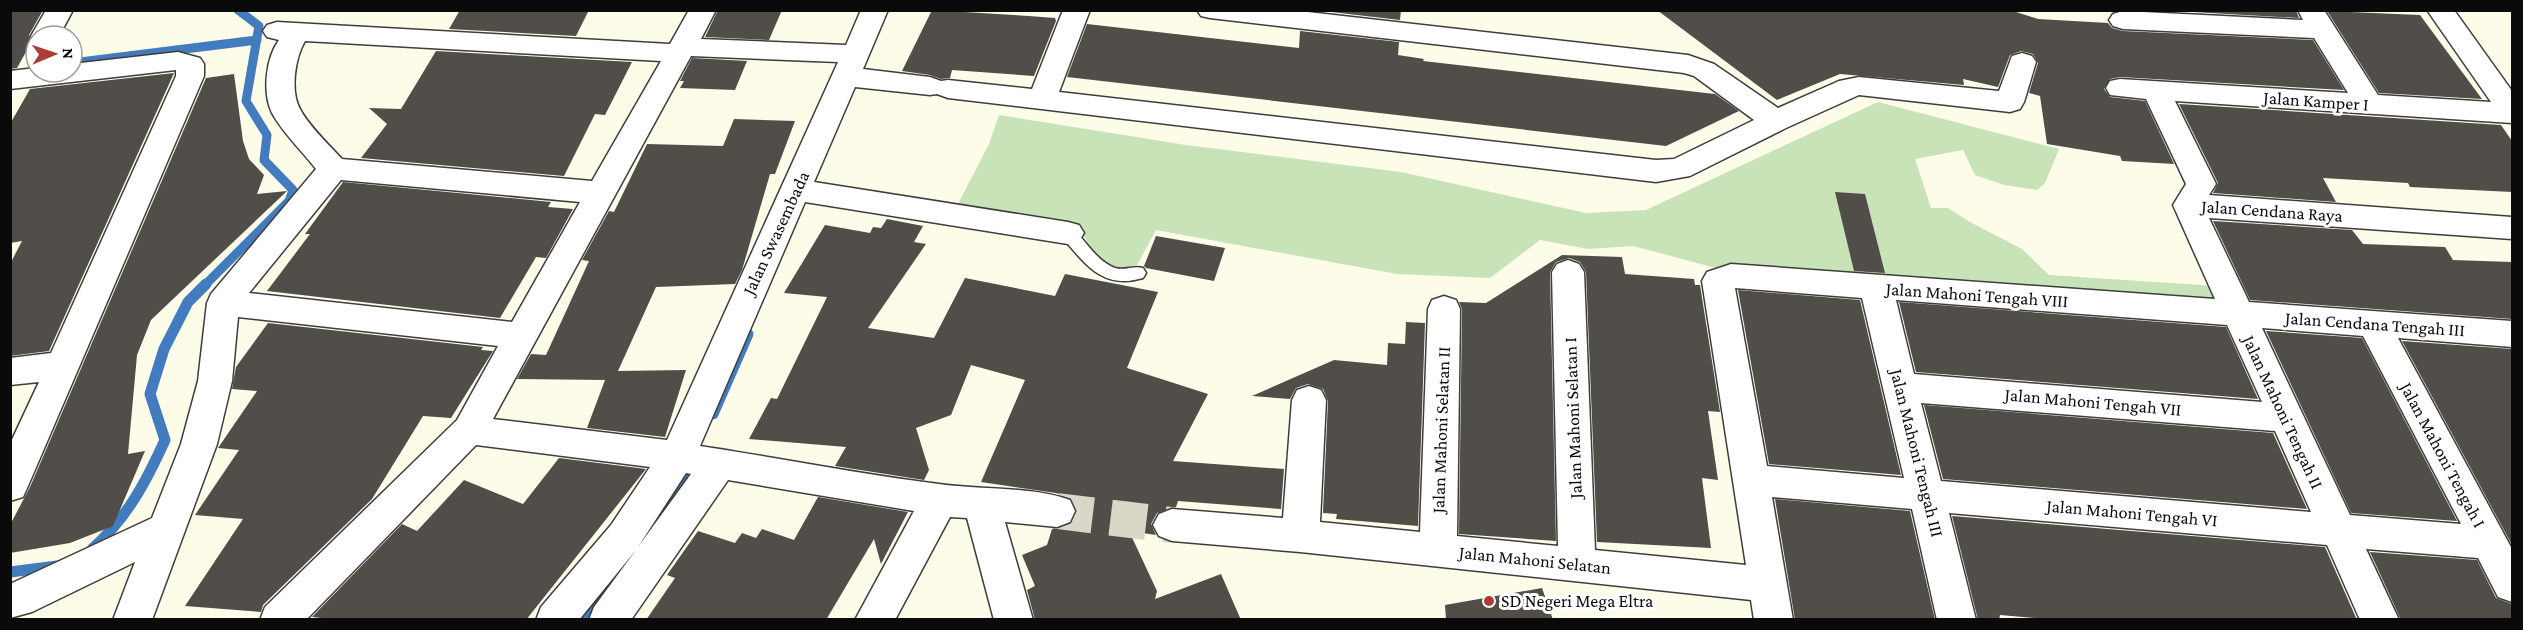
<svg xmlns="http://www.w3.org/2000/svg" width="2523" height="630" font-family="'Crimson Pro',serif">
<rect width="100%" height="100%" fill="#fdfce9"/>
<polygon fill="#c8e3b7" points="1878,102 2059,149 2045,183 2037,190 2004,185 1975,175 1963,150 1915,159 1931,208 1948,208 1970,222 2022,249 2049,275 2216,286 2223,303 2204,305 1716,268 1633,246 1588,249 1540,240 1490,278 1397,274 1156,230 1137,265 1115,270 1094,256 1078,224 958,204 989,144 999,115 1186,145 1401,172 1586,213 1646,210"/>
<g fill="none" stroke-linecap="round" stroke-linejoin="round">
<g stroke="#427cbe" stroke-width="9">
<polyline points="72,63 257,40"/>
<polyline points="205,285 289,201 293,190 264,160 267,135 246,101 259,26 238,10"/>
</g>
<g stroke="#427cbe" stroke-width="11">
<polyline points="713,414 748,334"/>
<polyline points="650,528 686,474"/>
<path d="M92,549C127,518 146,482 165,440L150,394L164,349L188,302L206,284"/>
<polyline points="10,572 57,566"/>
<polyline points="581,620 625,562"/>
</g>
</g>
<g fill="#514d48">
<polygon points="10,10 43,10 29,35 32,41 17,68 10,69"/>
<polygon points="460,10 589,10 576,36 449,29"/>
<polygon points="718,10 782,10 769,40 705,37"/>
<polygon points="932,10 1029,16 1055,18 1056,21 1034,76 952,70 950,78 941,79 930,75 902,71"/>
<polygon points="1314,10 1401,10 1400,20"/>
<polygon points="1657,10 2010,10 2038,19 2108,23 2112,28 2123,31 2313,40 2344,90 2120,77 2110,79 2104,89 2110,97 2145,101 2174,164 2122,161 2120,156 2047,144 2040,96 2029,93 2038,63 2033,54 2021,51 2010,55 1998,87 1963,79 1964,85 1840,74 1777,100"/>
<polygon points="2158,10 2296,10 2299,18"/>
<polygon points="2327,11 2420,15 2482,99 2379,93"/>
<polygon points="1087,24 1299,48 1300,31 1399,42 1398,55 1424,59 1423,61 1715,94 1739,111 1666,146 1067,77"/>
<polygon points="436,51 632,62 605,115 595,114 564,176 361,158 387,124 369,108 401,109"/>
<polygon points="692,58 747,61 735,90 680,88 684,81 680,81"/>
<polygon points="174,73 49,351 10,356 10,264 22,241 10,243 10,124 30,89"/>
<polygon points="234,74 243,141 249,159 264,175 257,194 287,191 151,320 137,355 128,454 145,451 113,526 70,543 10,553 10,525 30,487 206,78"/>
<polygon points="2179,104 2501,125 2512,141 2512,192 2410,187 2408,183 2323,178 2336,202 2213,193 2218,183"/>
<polygon points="734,119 795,121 775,174 770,174 742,270 735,284 656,287 618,371 686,370 665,437 587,428 605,380 517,379 531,354 546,355 589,261 582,260 609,211 614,212 647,144 723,146"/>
<polygon points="343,182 551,202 548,207 573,209 546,258 536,257 500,318 267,291 310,234 305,234"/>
<polygon points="1835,192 1865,194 1885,273 1854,271"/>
<polygon points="887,219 923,226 914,242 926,244 868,328 934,338 965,278 1055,296 1065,274 1158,292 1127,368 1208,394 1173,461 1284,469 1281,509 1178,501 1176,507 1157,513 1151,524 1156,535 1129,531 1157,591 1155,599 1221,574 1241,620 1035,620 1027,590 1035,586 1022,555 1047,545 1052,529 1071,524 1077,510 1071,498 1056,493 981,482 1025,380 971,365 951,415 916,428 929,470 924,480 835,466 846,447 749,439 771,398 777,399 827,297 784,293 825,225 870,233 873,227 881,228"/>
<polygon points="2213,221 2352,230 2363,244 2445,247 2453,260 2512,262 2512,319 2250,300"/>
<polygon points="1156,236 1225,248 1214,281 1146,268 1144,266"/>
<polygon points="1562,255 1622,257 1625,274 1694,279 1695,285 1700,285 1720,412 1708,411 1718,480 1702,478 1711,548 1597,542 1586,272 1580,262 1569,258 1556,262 1550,272 1556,541 1459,534 1462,309 1459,302 1486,303"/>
<polygon points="1738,290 1860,300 1901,475 1769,464"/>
<polygon points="1899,302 2226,327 2258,399 1916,372"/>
<polygon points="1406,322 1425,323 1418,526 1336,519 1337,514 1323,513 1328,401 1323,389 1308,384 1296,388 1290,399 1252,396 1334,360 1387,365 1388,343 1405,344"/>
<polygon points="268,323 483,347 481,350 493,351 451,418 423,416 372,499 263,605 261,612 185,606 243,519 195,515 239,450 218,448 257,391 232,389 236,367"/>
<polygon points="2266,331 2362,338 2457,521 2351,513"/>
<polygon points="2402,341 2512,349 2512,545"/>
<polygon points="1924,405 2273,433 2307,509 1943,479"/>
<polygon points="559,458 646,469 526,620 340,620 312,617 402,524 417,531 464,480 523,504"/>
<polygon points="818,497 908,512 881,564 874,539 826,620 646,620 675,578 667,575 698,531 735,543 742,533 756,538 762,529 794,540"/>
<polygon points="1775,499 1910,511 1935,620 1795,620"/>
<polygon points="1952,516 2325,547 2357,620 2057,620 2000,615 1999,620 1978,620"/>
<polygon points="2370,552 2477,560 2496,598 2512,604 2512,620 2401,620"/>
<polygon points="1542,588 1553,620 1446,620 1445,605"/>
</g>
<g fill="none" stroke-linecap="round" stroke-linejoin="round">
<polyline stroke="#d9d8c8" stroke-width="36" stroke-dasharray="36 18" stroke-linecap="butt" points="1057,511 1172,525"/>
<defs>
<path id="service" d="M1068,227L1074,229C1085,241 1098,262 1115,268C1125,271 1134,265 1143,268L1146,273L1143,278C1103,290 1086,265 1062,237L1059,233L1062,229Z"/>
<g id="minor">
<polygon points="46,10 73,10 59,36 36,36 35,42 31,36"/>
<path d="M689,10H716L701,39L846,45L861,10H888L863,69L930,77L941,81L948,80L1032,89L1063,10H1090L1059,92L1656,160L1674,159L1754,120L1694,76L1684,73L1210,18L1201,16L1197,10H1290L1688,55L1714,64L1778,108L1839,81L1859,77L1999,91L2012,56L2022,53L2032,56L2036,62L2024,102L2020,109L2010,112L1859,95L1786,128L1690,176L1656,182L948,98L937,94L930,95L855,87L814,182L1068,222L1079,225L1084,233L1079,241L1068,244L805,202L700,446C779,458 859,474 939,484C980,490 1032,486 1070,500L1075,511L1070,522L1057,527L1005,522L1033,620H994L967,518L950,517L895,620H855L914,511L728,480L631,620H589L594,607L636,550L579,620H536L541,607L611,525L650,467L476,445L306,620H260L265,607L457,420L498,346L238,317L232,381L217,444L152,620H113L135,562L32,612L10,618V584L152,518L181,444L198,381L207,303L211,294L316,169C302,151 283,133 272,113C262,92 266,58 279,40L267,37L263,31L267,25L277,22L670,44ZM305,41L661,61L592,181L342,159C329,145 308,125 300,109C290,91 295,58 305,41ZM691,56L838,62L667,440L493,419ZM341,180L580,202L512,322L249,293ZM686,473L691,474L638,547Z"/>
<path d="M2298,10H2324L2378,95L2491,102L2427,10H2454L2512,91V123L2175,101L2216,184L2209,195L2512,217V239L2209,218L2249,302L2512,321V347L2398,338L2512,549V602L2498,597L2478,558L2366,549L2399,620H2360L2327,545L1949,513L1976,620H1937L1912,509L1772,497L1793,620H1754L1751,600L1300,552L1172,541L1159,536L1153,525L1159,514L1172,509L1283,518L1292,400L1297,390L1309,386L1321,390L1326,400L1320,522L1420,532L1428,309L1432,300L1444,296L1456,300L1460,309L1457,536L1558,546L1552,272L1557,264L1568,260L1579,264L1584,272L1595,550L1746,565L1702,281L1707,272L1731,264L2215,299L2173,205L2186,184L2146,99L2110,95L2106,88L2110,81L2120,79L2348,93L2314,38L2123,29L2113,26L2109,20L2113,14L2123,11L2303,20ZM1735,288L1862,298L1904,478L1767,466ZM1896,300L2227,325L2262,402L1914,374ZM2262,328L2363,336L2461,524L2350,515ZM1921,403L2275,431L2311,512L1941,481Z"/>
<polygon points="178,52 200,58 204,64 204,76 28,486 23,497 10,501 10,444 39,382 10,385 10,358 51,353 176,76 176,70 10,89 10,71 36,68 36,72 72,72 72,64"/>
</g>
</defs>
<use href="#service" stroke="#3d3d3d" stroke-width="3"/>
<use href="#minor" stroke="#3d3d3d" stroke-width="3"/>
<use href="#service" fill="#fff" fill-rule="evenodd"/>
<use href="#minor" fill="#fff" fill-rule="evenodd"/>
</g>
<circle fill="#ab3c32" stroke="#fff" stroke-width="2" cx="1489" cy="601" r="6"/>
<g text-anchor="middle" stroke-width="6" stroke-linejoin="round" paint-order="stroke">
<g font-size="18" fill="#0a0a0a" stroke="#fff">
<text transform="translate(2316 101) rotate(4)" y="6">Jalan Kamper I</text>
<text transform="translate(2272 211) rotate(4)" y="6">Jalan Cendana Raya</text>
<text transform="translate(776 233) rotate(-65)" y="6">Jalan Swasembada</text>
<text transform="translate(1977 295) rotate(4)" y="6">Jalan Mahoni Tengah VIII</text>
<text transform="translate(2375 324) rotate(4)" y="6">Jalan Cendana Tengah III</text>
<text transform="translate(2093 402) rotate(5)" y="6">Jalan Mahoni Tengah VII</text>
<text transform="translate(2283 412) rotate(65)" y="6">Jalan Mahoni Tengah II</text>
<text transform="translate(1573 418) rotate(-92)" y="6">Jalan Mahoni Selatan I</text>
<text transform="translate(1441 430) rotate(-88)" y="6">Jalan Mahoni Selatan II</text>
<text transform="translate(1917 453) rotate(76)" y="6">Jalan Mahoni Tengah III</text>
<text transform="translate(2443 455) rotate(62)" y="6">Jalan Mahoni Tengah I</text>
<text transform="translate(2132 513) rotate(5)" y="6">Jalan Mahoni Tengah VI</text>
<text transform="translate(1535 560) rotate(6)" y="6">Jalan Mahoni Selatan</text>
</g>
<g font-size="18" fill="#0a0a0a" stroke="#fff" text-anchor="start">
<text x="1501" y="607">SD Negeri Mega Eltra</text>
</g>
</g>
<rect width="2523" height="630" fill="none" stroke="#0a0a0a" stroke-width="24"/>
<g transform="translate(54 54) rotate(88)"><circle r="28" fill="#ffffff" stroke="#9d9d9d" stroke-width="1.5"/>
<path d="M0-4.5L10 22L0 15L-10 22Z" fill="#ab3c32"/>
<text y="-9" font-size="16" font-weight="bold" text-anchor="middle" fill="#0a0a0a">N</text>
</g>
</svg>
